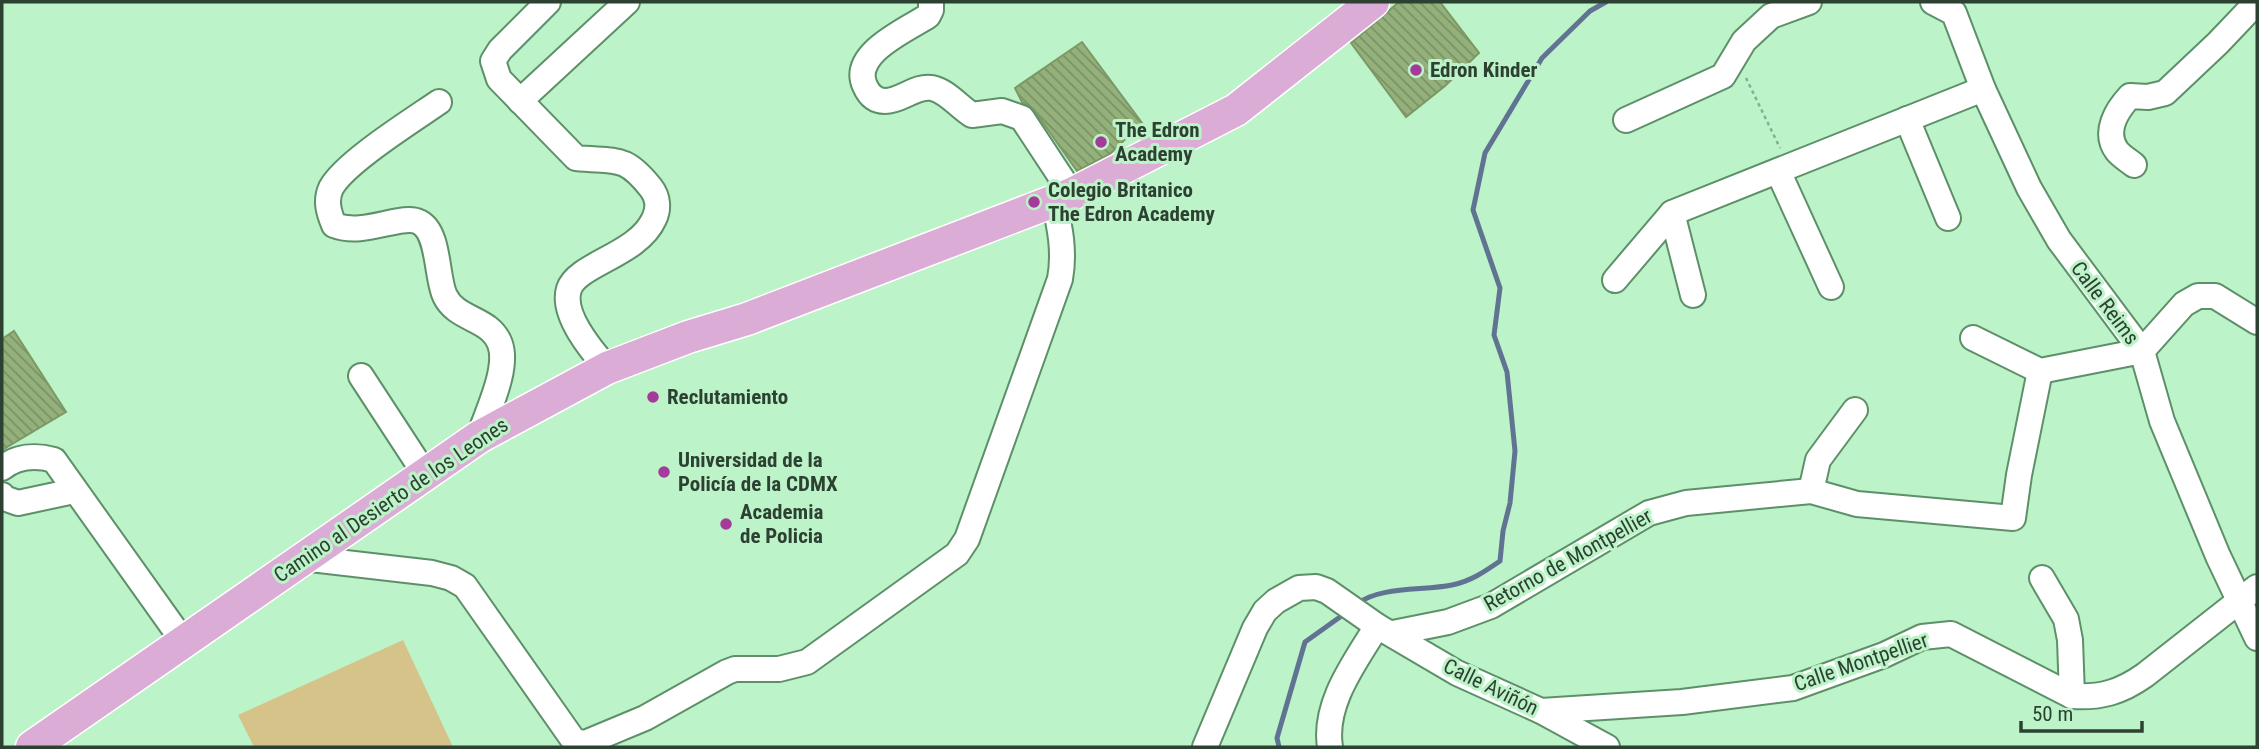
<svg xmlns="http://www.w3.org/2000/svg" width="2259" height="749" font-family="'Roboto Condensed',sans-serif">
<defs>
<pattern id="building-back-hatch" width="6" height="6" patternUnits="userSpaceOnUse" patternTransform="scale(1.75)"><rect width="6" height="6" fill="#94b17b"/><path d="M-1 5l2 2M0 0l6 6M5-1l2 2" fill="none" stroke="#799265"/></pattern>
</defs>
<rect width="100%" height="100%" fill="#bdf3c8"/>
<polygon fill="#d6c38a" points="403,640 453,747 254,747 238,715"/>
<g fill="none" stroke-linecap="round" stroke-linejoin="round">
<g stroke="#617392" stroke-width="5">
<path d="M1357,604C1380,586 1423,591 1452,585C1471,581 1484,572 1500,561L1503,531L1510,503L1515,451L1507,372L1494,335L1500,288L1473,210L1485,153L1542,58L1590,11L1606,2"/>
<polyline points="1279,747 1277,738 1305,642 1347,612"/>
</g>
</g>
<g fill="url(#building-back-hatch)" stroke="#7c9864" stroke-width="2">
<polygon points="1399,2 1440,2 1479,53 1445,86 1406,117 1351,43"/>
<polygon points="1082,42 1142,123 1110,154 1077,171 1034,110 1022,102 1015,88"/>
<polygon points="14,331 66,412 2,450 2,339"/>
</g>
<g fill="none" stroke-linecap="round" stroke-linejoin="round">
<defs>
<g id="minor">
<path d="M548,2L500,50L493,61L499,79L576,158C616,162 624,154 651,188C658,197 659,209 654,219C638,255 577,264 569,289C561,314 592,351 607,368"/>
<path d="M931,2V10L928,16C906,30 850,54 865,86C869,95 875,101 885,101C901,101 916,85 932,88C947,91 959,107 972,115L1002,111L1022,118L1072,194"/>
<polyline points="1933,2 1954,13 1983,89 2029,188 2059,240 2142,351 2162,421 2218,556 2257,638"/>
<polyline points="520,101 627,2"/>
<path d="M439,102C413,120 344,163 331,188C325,201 329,213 334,225C364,237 402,213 419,222C440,232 436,278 445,296C457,321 490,317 500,344C509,369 487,412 479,437"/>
<polyline points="1907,119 1948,218"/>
<polyline points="1626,120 1723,76 1744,41 1771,16 1809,2"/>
<path d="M2134,165C2129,161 2121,156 2117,151C2103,132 2117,110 2130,96L2148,97L2165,93L2218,43L2257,2"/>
<polyline points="1778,171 1831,287"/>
<polyline points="1672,213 1693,295"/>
<polyline points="1615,280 1672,213 1983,89"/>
<polyline points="1973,338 2040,371 2142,351 2184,304 2198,296 2215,296 2257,322"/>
<polyline points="361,376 425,474"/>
<path d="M2,468C17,456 36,455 54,460L183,641"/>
<polyline points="1811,491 1818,460 1855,410"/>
<polyline points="2,495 4,498 18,503 74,491"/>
<path d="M302,558L432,573L451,578L465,586L574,741L585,743L645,718L727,672L735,669H779L807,662L957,554L967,539L1060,279C1065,252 1060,228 1054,201"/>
<polyline points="2042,578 2066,619 2070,640 2072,696"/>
<polyline points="1393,633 1448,622 1491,606 1649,513 1686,503 1811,491 1857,504 2013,518 2019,475 2040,371"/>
<path d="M1541,711L1682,702L1793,688L1884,655L1922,637L1951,634L2072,696C2101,698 2121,692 2145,675L2257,587"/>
<polyline points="1205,747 1255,628 1265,611 1276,601 1299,588 1316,587 1327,591 1377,626 1457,673 1541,711 1607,747"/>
<path d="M1330,747C1323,703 1356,661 1377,626"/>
</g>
<polyline id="major" points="32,747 479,437 607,368 688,337 747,319 1072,194 1236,110 1373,2"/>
</defs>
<use href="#minor" stroke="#5d9069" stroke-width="28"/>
<use href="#major" stroke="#fff" stroke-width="35"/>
<polyline stroke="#86af8f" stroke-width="2.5" stroke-dasharray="3.5 3.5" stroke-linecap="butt" points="1746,78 1780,148"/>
<use href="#minor" stroke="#fff" stroke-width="24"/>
<use href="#major" stroke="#dbacd6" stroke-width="32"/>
</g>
<g fill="#a43a9b" stroke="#bdf3c8" stroke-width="2.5">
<circle cx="1416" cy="70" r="7"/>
<circle cx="1101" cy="142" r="7"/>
<circle cx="1034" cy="202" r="7"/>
<circle cx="653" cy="397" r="7"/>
<circle cx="664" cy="472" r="7"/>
<circle cx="726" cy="524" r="7"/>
</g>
<g text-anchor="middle" stroke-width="6" stroke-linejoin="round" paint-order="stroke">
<g font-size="21" font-weight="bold" fill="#2c4131" stroke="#bdf3c8" text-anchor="start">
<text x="1430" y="77">Edron Kinder</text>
<text x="1115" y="137">The Edron<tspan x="1115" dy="24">Academy</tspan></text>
<text x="1048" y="197">Colegio Britanico<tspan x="1048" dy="24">The Edron Academy</tspan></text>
<text x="667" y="404">Reclutamiento</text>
<text x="678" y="467">Universidad de la<tspan x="678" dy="24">Policía de la CDMX</tspan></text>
<text x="740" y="519">Academia<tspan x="740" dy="24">de Policia</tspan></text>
</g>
<g font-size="21" fill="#2c4131" stroke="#bdf3c8">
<text transform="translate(2105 303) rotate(53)" y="7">Calle Reims</text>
<text transform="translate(391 500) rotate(-34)" y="7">Camino al Desierto de los Leones</text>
<text transform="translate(1568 560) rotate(-29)" y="7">Retorno de Montpellier</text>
<text transform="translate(1861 662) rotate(-19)" y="7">Calle Montpellier</text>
<text transform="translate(1491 687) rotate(26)" y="7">Calle Aviñón</text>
</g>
</g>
<rect width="2259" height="749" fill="none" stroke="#2c4131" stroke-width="7"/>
<path d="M2021 721v10h121v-10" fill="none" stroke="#2c4131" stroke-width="3.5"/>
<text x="2032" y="721" font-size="21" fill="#2c4131" stroke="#bdf3c8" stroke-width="5" paint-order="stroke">50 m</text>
</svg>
